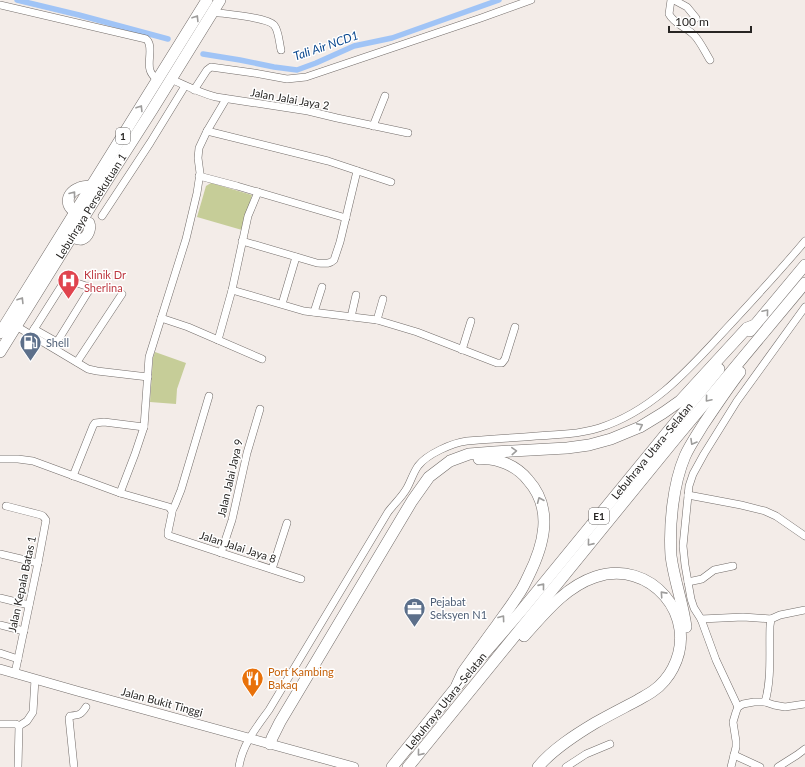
<svg xmlns="http://www.w3.org/2000/svg" width="805" height="767" font-family="Lato,sans-serif">
<rect width="100%" height="100%" fill="#f3ece8"/>
<g fill="#c6cd98">
<polygon points="211,183 252,195 242,230 197,217 206,186"/>
<polygon points="155,352 186,363 177,389 176,404 150,402 153,358"/>
</g>
<g fill="none" stroke-linecap="round" stroke-linejoin="round">
<g stroke="#a0c4f6" stroke-width="5.5">
<polyline points="17,0 79,15 168,39"/>
<polyline points="203,54 240,60 274,67 297,70 316,63 354,46 392,38 499,0"/>
</g>
<defs>
<g id="minor">
<path d="M671,0L669,14C674,24 686,27 694,35C700,41 705,52 710,60"/>
<polyline points="674,0 687,7 696,18"/>
<path d="M0,5L146,39C154,45 147,61 150,70C151,74 154,77 157,80"/>
<path d="M212,12C225,14 266,17 274,25C279,31 279,42 281,50"/>
<path d="M171,79C186,86 200,93 216,97L308,111L337,118L408,133"/>
<polyline points="194,90 207,70 211,67 254,73 287,79 306,77 481,18 531,0"/>
<polyline points="373,126 385,96"/>
<polyline points="207,131 328,161 391,182"/>
<polyline points="199,176 237,186 346,218"/>
<polyline points="102,216 150,143 185,86"/>
<path d="M242,241L317,263C323,263 329,265 334,260L340,242L357,171"/>
<polyline points="232,290 304,311 377,320 417,332 497,363 502,363 505,359 515,327"/>
<polyline points="282,304 296,257"/>
<polyline points="314,312 322,287"/>
<polyline points="351,317 356,295"/>
<polyline points="161,318 188,327 262,359"/>
<polyline points="377,320 383,299"/>
<polyline points="16,326 88,369 97,371 148,377"/>
<polyline points="34,329 57,342 55,346"/>
<polyline points="31,334 64,282 68,280 89,287 91,288 88,292 57,342"/>
<polyline points="218,340 232,290 248,216 258,192"/>
<polyline points="462,350 471,321"/>
<polyline points="77,362 122,294"/>
<polyline points="0,459 18,459 33,461 120,493 169,507 172,511 172,513 168,532 168,535 170,536 301,579"/>
<polyline points="73,476 93,426 95,423 104,422 144,427"/>
<polyline points="120,493 135,454 144,427 149,357 186,239 197,193 200,173 198,158 199,148 207,131 226,99"/>
<polyline points="688,495 741,505 765,511 776,516 805,536"/>
<polyline points="6,506 41,515 43,516 46,520 38,563 15,673"/>
<polyline points="172,511 175,505 181,490 209,396"/>
<polyline points="221,553 232,520 247,453 260,409"/>
<polyline points="0,554 38,563"/>
<polyline points="272,569 287,523"/>
<polyline points="688,582 702,579 714,570 733,566"/>
<polyline points="0,598 29,605"/>
<polyline points="701,619 743,617 771,619"/>
<polyline points="0,625 24,631"/>
<polyline points="0,653 18,659"/>
<path d="M765,702C772,678 769,651 770,626L771,619L780,615L805,610"/>
<polyline points="738,707 716,660 701,619 694,608 691,599 685,565 683,546 689,486 693,474 704,454 737,401 805,307"/>
<polyline points="0,724 16,724 19,726 18,767"/>
<polyline points="19,726 27,721 33,712 35,679"/>
<polyline points="734,755 760,767"/>
<path d="M74,767L69,718L70,716C79,715 81,715 86,707"/>
<path d="M239,767C242,745 256,728 269,710L388,512C394,504 402,497 407,488C411,481 413,473 418,466C427,454 452,443 467,441C490,439 513,438 536,436C557,435 579,434 599,428C653,411 689,369 726,329C753,300 780,271 805,241"/>
<polyline points="566,767 586,754 610,744"/>
<polyline points="731,767 736,747 736,741 733,722 736,712 738,707 743,704 754,702 765,702 774,705 785,707 805,704"/>
<polyline points="778,767 797,755 805,749"/>
</g>
<polyline id="major" points="0,669 77,691 354,767"/>
<g id="highway">
<path d="M80,214C65,209 64,194 79,188C83,186 88,186 92,186"/>
<path d="M72,237C75,238 79,240 82,239C88,237 91,229 89,223L76,219"/>
<polyline points="750,331 805,265"/>
<polyline points="0,333 207,0"/>
<path id="s1" d="M0,352L97,196L152,110L220,0"/>
<path d="M686,627C683,603 674,580 671,556C669,525 673,484 685,456C690,445 697,435 703,425C715,407 727,389 740,372"/>
<path d="M524,636C544,614 565,587 595,577C650,558 700,616 673,668C669,676 661,686 653,691C649,694 643,697 638,700C623,708 609,715 595,723C575,735 553,749 538,767"/>
<path id="s2" d="M483,655L521,611L719,369"/>
<path d="M457,685L463,672C474,657 485,641 497,625C504,615 511,606 518,595C522,590 525,583 528,577C544,545 554,509 528,480C517,466 497,457 479,459"/>
<polyline points="270,744 272,738 280,722 412,501 429,477 450,461 469,454 494,452 567,448 589,445 611,439 640,427 663,413 680,401 747,328 755,325"/>
<polyline points="392,767 462,680"/>
<polyline points="408,767 676,438 805,283"/>
</g>
</defs>
<use href="#minor" stroke="#726c69" stroke-width="8"/>
<use href="#major" stroke="#726c69" stroke-width="10"/>
<use href="#highway" stroke="#726c69" stroke-width="12"/>
<use href="#minor" stroke="#fff" stroke-width="7"/>
<use href="#major" stroke="#fff" stroke-width="9"/>
<use href="#highway" stroke="#fff" stroke-width="11"/>
</g>
<defs><path id="oneway-chevron" d="M-2-3.5L2.5 0L-2 3.5" fill="none" stroke-width="1.6" stroke-linecap="round" stroke-linejoin="round"/></defs>
<g stroke="#9e9d9c">
<use href="#oneway-chevron" transform="translate(196 18) rotate(-58)"/>
<use href="#oneway-chevron" transform="translate(140 108) rotate(-58)"/>
<use href="#oneway-chevron" transform="translate(73 194) rotate(-52)"/>
<use href="#oneway-chevron" transform="translate(21 300) rotate(-58)"/>
<use href="#oneway-chevron" transform="translate(766 312) rotate(-50)"/>
<use href="#oneway-chevron" transform="translate(708 399) rotate(130)"/>
<use href="#oneway-chevron" transform="translate(640 426) rotate(-26)"/>
<use href="#oneway-chevron" transform="translate(693 442) rotate(120)"/>
<use href="#oneway-chevron" transform="translate(514 451) rotate(-3)"/>
<use href="#oneway-chevron" transform="translate(540 500) rotate(-113)"/>
<use href="#oneway-chevron" transform="translate(590 543) rotate(129)"/>
<use href="#oneway-chevron" transform="translate(542 586) rotate(-51)"/>
<use href="#oneway-chevron" transform="translate(663 594) rotate(-132)"/>
<use href="#oneway-chevron" transform="translate(502 618) rotate(-54)"/>
<use href="#oneway-chevron" transform="translate(420 753) rotate(129)"/>
</g>
<defs>
<symbol id="hospital-pin" viewBox="-11 -11 22 30"><path d="M0 17L-7.5 6A9.5 9.5 0 1 1 7.5 6Z" fill="#e0444e" stroke="#fff"/><path d="M-5-5h3v3.5h4V-5h3V5h-3V1.5h-4V5h-3Z" fill="#fff"/></symbol>
<symbol id="fuel-pin" viewBox="-11 -11 22 30"><path d="M0 17L-7.5 6A9.5 9.5 0 1 1 7.5 6Z" fill="#5c6f8a" stroke="#fff"/><path d="M-5.5-6h7V0h2V4h1.3V-2.5L3-4.5l.8-.8L6-3V5H2.5V1h-1V6h-7ZM-4.2-4.7v3.2H.2V-4.7Z" fill="#fff"/></symbol>
<symbol id="office-pin" viewBox="-11 -11 22 30"><path d="M0 17L-7.5 6A9.5 9.5 0 1 1 7.5 6Z" fill="#5c6f8a" stroke="#fff"/><path d="M-6-3h4V-5.5h4V-3h4V5H-6ZM-1-4.5V-3h2v-1.5ZM-6 0V1H6V0Z" fill="#fff"/></symbol>
<symbol id="restaurant-pin" viewBox="-11 -11 22 30"><path d="M0 17L-7.5 6A9.5 9.5 0 1 1 7.5 6Z" fill="#e8710a" stroke="#fff"/><path d="M-5-6h1v4h1v-4h1v4h1v-4h1v5L-1.5 .5V6h-2V.5L-5-1ZM5-6V6H3V1.5H1.5Q1.5-4 5-6Z" fill="#fff"/></symbol>
</defs>
<g fill-rule="evenodd">
<use href="#hospital-pin" x="56" y="268" width="25" height="34"/>
<use href="#fuel-pin" x="18" y="330" width="25" height="34"/>
<use href="#office-pin" x="402" y="596" width="25" height="34"/>
<use href="#restaurant-pin" x="240" y="666" width="25" height="34"/>
</g>
<g text-anchor="middle" stroke-width="3" stroke-linejoin="round" paint-order="stroke">
<g fill="#fff" stroke="#686665" stroke-width="1">
<rect x="116" y="128" width="14" height="16" rx="3"/>
<rect x="589" y="508" width="20" height="16" rx="3"/>
</g>
<g font-size="10" font-weight="bold" fill="#272523">
<text x="123" y="140">1</text>
<text x="599" y="520">E1</text>
</g>
<g font-size="11" fill="#272523" stroke="#fff">
<text transform="translate(290 99) rotate(10)" y="4">Jalan Jalai Jaya 2</text>
<text dy="4" stroke="none"><textPath href="#s1" startOffset="172">Lebuhraya Persekutuan 1</textPath></text>
<text dy="4" stroke="none"><textPath href="#s2" startOffset="265">Lebuhraya Utara–Selatan</textPath></text>
<text transform="translate(230 478) rotate(-77)" y="4">Jalan Jalai Jaya 9</text>
<text transform="translate(238 547) rotate(18)" y="4">Jalan Jalai Jaya 8</text>
<text transform="translate(22 584) rotate(-78)" y="4">Jalan Kepala Batas 1</text>
<text transform="translate(446 701) rotate(-51)" y="4">Lebuhraya Utara–Selatan</text>
<text transform="translate(162 702) rotate(15)" y="4">Jalan Bukit Tinggi</text>
</g>
<g font-size="11" fill="#be3a42" stroke="#fff" text-anchor="start">
<text x="84" y="279">Klinik Dr<tspan x="84" dy="13">Sherlina</tspan></text>
</g>
<g font-size="11" fill="#4e5e75" stroke="#fff" text-anchor="start">
<text x="46" y="347">Shell</text>
<text x="430" y="606">Pejabat<tspan x="430" dy="13">Seksyen N1</tspan></text>
</g>
<g font-size="11" fill="#c56008" stroke="#fff" text-anchor="start">
<text x="268" y="676">Port Kambing<tspan x="268" dy="13">Bakaq</tspan></text>
</g>
<g font-size="12" font-style="italic" fill="#0c498f" stroke="#fff">
<text transform="translate(326 46) rotate(-19)" y="4">Tali Air NCD1</text>
</g>
</g>
<path d="M669 26v6h82v-6" fill="none" stroke="#272523" stroke-width="2"/>
<text x="675" y="26" font-size="12" fill="#272523" stroke="#ffffff" stroke-width="3" paint-order="stroke">100 m</text>
</svg>
